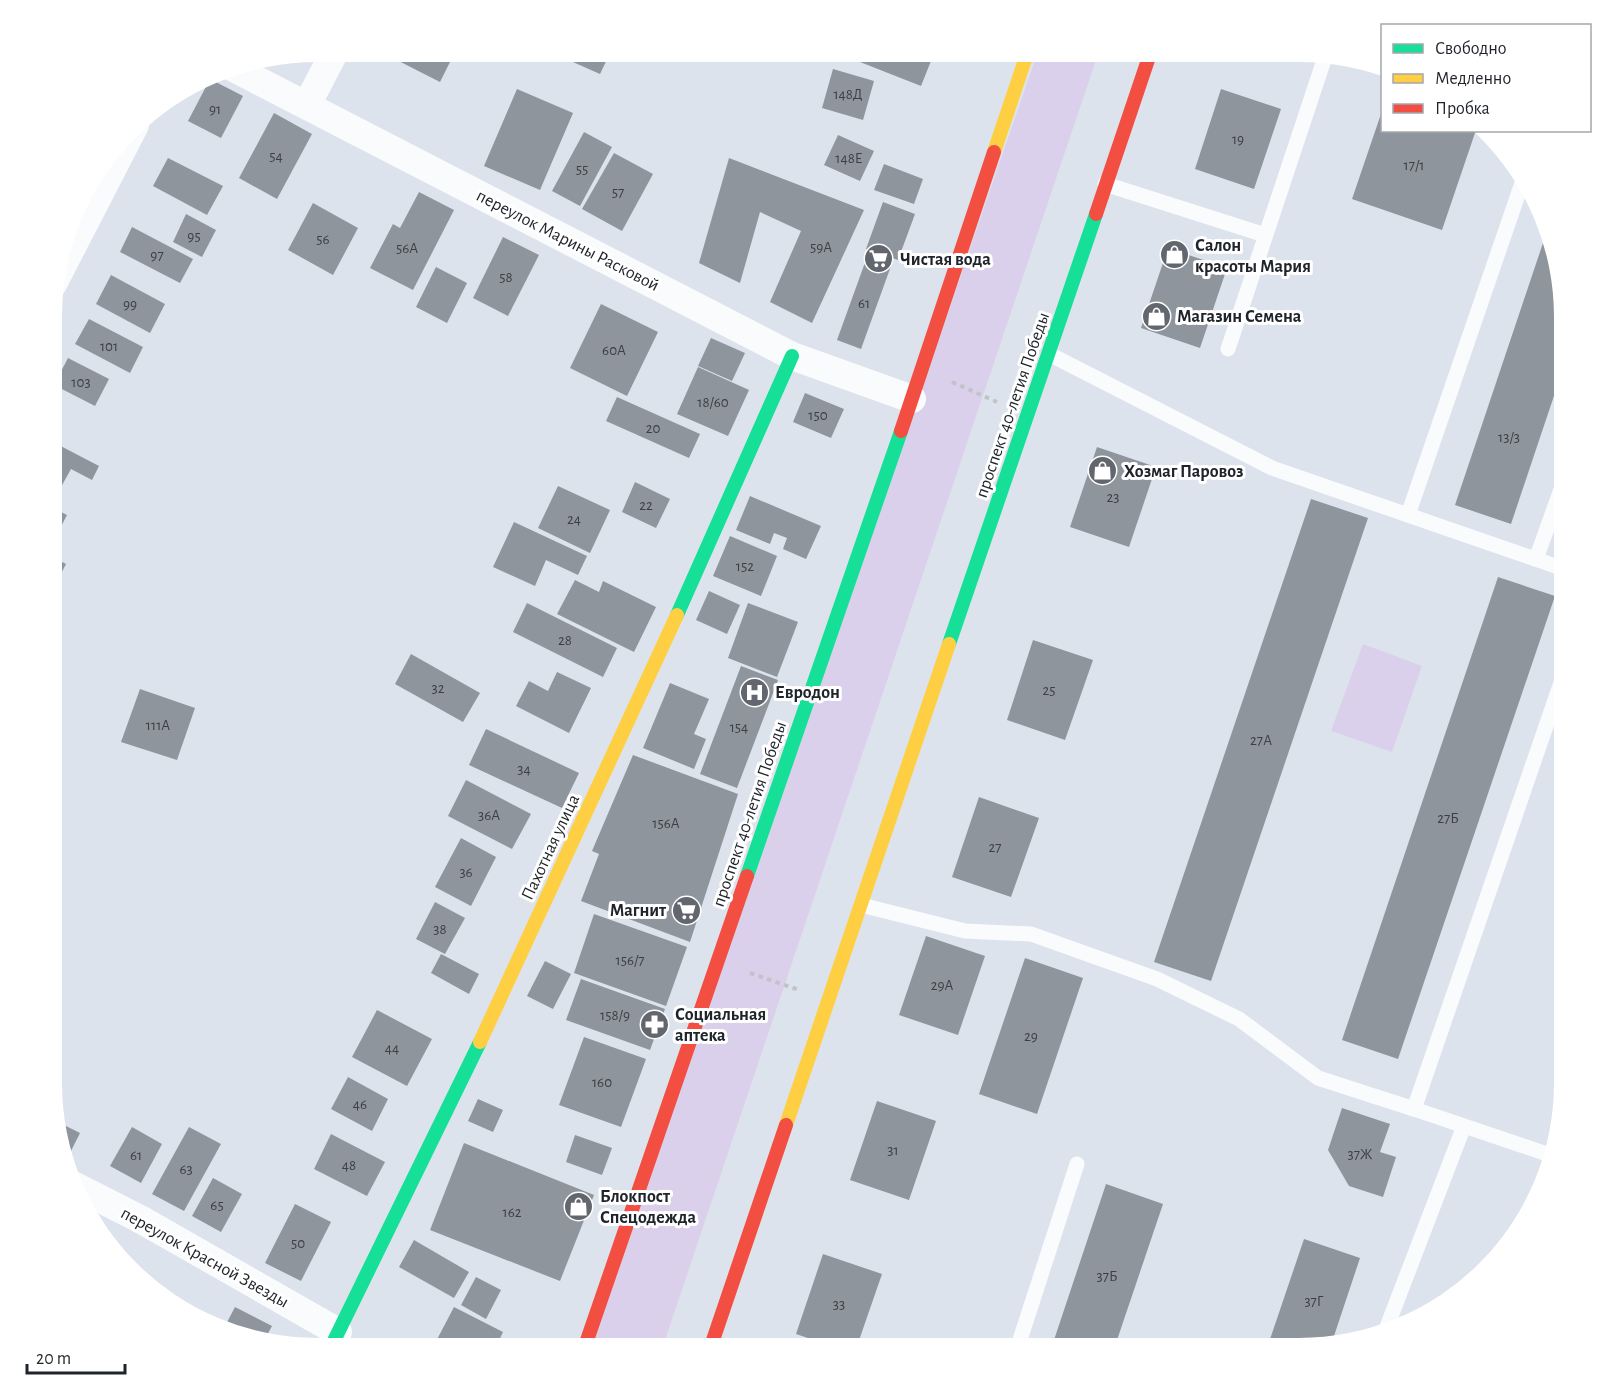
<svg xmlns="http://www.w3.org/2000/svg" width="1615" height="1400" font-family="'Alegreya Sans',sans-serif">
<rect width="100%" height="100%" fill="#dde3ed"/>
<g fill="#dad0eb">
<polygon points="1038,51 1099,51 662,1349 591,1349"/>
<polygon points="1363,644 1422,666 1392,752 1331,731"/>
</g>
<g fill="#8f959c">
<polygon points="379,51 453,51 455,52 440,82"/>
<polygon points="548,51 611,51 600,74"/>
<polygon points="864,51 935,51 921,86 860,62"/>
<polygon points="833,69 874,81 863,120 822,108"/>
<polygon points="210,79 243,96 221,138 188,121"/>
<polygon points="517,89 573,113 540,190 484,166"/>
<polygon points="1221,89 1281,109 1254,189 1195,169"/>
<polygon points="1382,111 1382,130 1476,130 1442,230 1352,199"/>
<polygon points="274,113 312,134 277,199 239,178"/>
<polygon points="584,132 612,147 580,206 552,191"/>
<polygon points="838,135 874,151 860,181 824,165"/>
<polygon points="614,153 653,174 622,231 582,209"/>
<polygon points="168,158 223,186 207,215 153,186"/>
<polygon points="729,158 864,210 812,323 770,302 801,231 760,212 740,283 699,263"/>
<polygon points="884,164 923,179 914,204 874,190"/>
<polygon points="419,192 454,210 413,290 370,268 393,224 400,228"/>
<polygon points="883,202 915,214 898,260 866,249"/>
<polygon points="313,203 358,228 333,275 288,250"/>
<polygon points="186,214 216,230 202,257 173,242"/>
<polygon points="132,227 193,259 180,283 120,252"/>
<polygon points="1547,231 1563,299 1563,369 1511,524 1455,505"/>
<polygon points="503,237 539,255 508,316 473,298"/>
<polygon points="1168,248 1227,268 1200,348 1141,328"/>
<polygon points="867,257 891,266 861,349 837,340"/>
<polygon points="436,267 467,283 447,323 416,307"/>
<polygon points="111,275 165,304 150,333 96,304"/>
<polygon points="601,304 658,332 627,396 570,368"/>
<polygon points="89,319 143,347 130,373 75,344"/>
<polygon points="711,338 745,353 732,381 698,366"/>
<polygon points="68,358 109,379 95,406 54,385"/>
<polygon points="698,367 749,390 728,436 677,414"/>
<polygon points="805,393 844,409 831,438 793,422"/>
<polygon points="617,397 700,434 689,458 606,421"/>
<polygon points="53,442 99,466 92,480 71,469 56,496 53,494"/>
<polygon points="1097,447 1156,467 1129,547 1070,527"/>
<polygon points="635,482 670,499 656,528 622,512"/>
<polygon points="558,486 610,510 590,553 538,528"/>
<polygon points="750,496 821,526 806,559 783,549 787,538 774,533 770,544 736,530"/>
<polygon points="1311,499 1368,518 1211,981 1154,962"/>
<polygon points="53,508 67,515 56,536 53,534"/>
<polygon points="514,522 587,556 578,575 546,560 535,586 493,567"/>
<polygon points="730,536 777,556 761,596 713,576"/>
<polygon points="53,557 66,564 53,589"/>
<polygon points="1498,577 1555,596 1398,1059 1342,1040"/>
<polygon points="575,580 599,592 603,581 656,607 634,652 557,614"/>
<polygon points="709,591 740,605 727,634 696,620"/>
<polygon points="527,603 617,648 603,677 513,632"/>
<polygon points="748,603 798,622 777,677 728,658"/>
<polygon points="1033,640 1093,660 1065,740 1007,720"/>
<polygon points="411,654 480,693 463,722 395,684"/>
<polygon points="741,666 778,680 737,788 700,774"/>
<polygon points="557,672 591,688 569,733 516,706 529,681 548,691"/>
<polygon points="670,683 709,699 694,734 706,739 694,769 643,748"/>
<polygon points="140,689 195,708 177,760 121,742"/>
<polygon points="486,729 579,773 562,808 469,765"/>
<polygon points="633,755 738,794 690,942 581,901 599,854 592,851"/>
<polygon points="466,780 531,814 512,849 448,816"/>
<polygon points="979,797 1039,818 1011,897 952,877"/>
<polygon points="461,838 496,857 471,906 435,887"/>
<polygon points="435,902 465,918 445,954 416,939"/>
<polygon points="594,914 687,947 666,1006 574,973"/>
<polygon points="926,936 985,956 958,1035 899,1015"/>
<polygon points="441,954 479,974 469,994 431,973"/>
<polygon points="1025,958 1083,978 1037,1114 979,1094"/>
<polygon points="545,961 571,974 553,1009 527,996"/>
<polygon points="581,979 665,1009 650,1050 566,1020"/>
<polygon points="377,1010 432,1039 407,1086 352,1057"/>
<polygon points="584,1037 646,1059 621,1127 559,1105"/>
<polygon points="348,1077 388,1099 372,1131 331,1109"/>
<polygon points="478,1099 503,1110 493,1132 468,1121"/>
<polygon points="877,1101 936,1121 909,1200 850,1180"/>
<polygon points="1342,1108 1390,1124 1380,1152 1396,1157 1383,1197 1349,1186 1328,1150"/>
<polygon points="56,1121 80,1133 67,1159 65,1157"/>
<polygon points="132,1127 162,1144 141,1183 110,1166"/>
<polygon points="189,1127 221,1144 184,1211 152,1194"/>
<polygon points="331,1134 385,1162 367,1196 314,1169"/>
<polygon points="575,1135 612,1148 602,1175 566,1162"/>
<polygon points="464,1143 594,1195 560,1281 430,1230"/>
<polygon points="1541,1168 1547,1170 1544,1185 1528,1209"/>
<polygon points="213,1178 242,1194 221,1232 192,1216"/>
<polygon points="1106,1184 1163,1204 1114,1349 1051,1349"/>
<polygon points="295,1204 331,1222 301,1281 265,1263"/>
<polygon points="1304,1239 1360,1258 1331,1345 1316,1348 1267,1348"/>
<polygon points="414,1240 469,1272 454,1298 399,1267"/>
<polygon points="823,1254 882,1274 856,1349 840,1349 796,1334"/>
<polygon points="476,1277 501,1290 486,1319 461,1305"/>
<polygon points="235,1307 272,1326 265,1339 223,1330"/>
<polygon points="454,1307 503,1332 495,1349 432,1349"/>
</g>
<g fill="none" stroke-linecap="round" stroke-linejoin="round">
<g stroke="#c1c3c7" stroke-width="4" stroke-dasharray="4.5 4.5" stroke-linecap="butt">
<polyline points="952,382 997,402"/>
<polyline points="750,973 799,990"/>
</g>
<g stroke="#fafbfc" stroke-width="15">
<polyline points="1105,184 1265,235"/>
<polyline points="1228,349 1326,54"/>
<polyline points="1049,354 1272,468 1564,569"/>
<polyline points="1408,515 1522,183"/>
<polyline points="1536,559 1564,481"/>
<polyline points="861,905 965,931 1031,934 1157,979 1239,1019 1318,1078 1414,1109"/>
<polyline points="1550,1155 1414,1109 1564,674"/>
<polyline points="1385,1332 1464,1126"/>
<polyline points="1017,1349 1077,1164"/>
</g>
<g stroke="#fafbfc" stroke-width="28">
<polyline points="230,66 792,356 912,399"/>
<polyline points="307,105 335,51"/>
<polyline points="53,284 135,125"/>
<polyline points="71,1184 140,1219 338,1332"/>
</g>
<g stroke="#16e098" stroke-width="14">
<polyline points="677,615 792,356"/>
<polyline points="949,644 1096,214"/>
<polyline points="747,876 901,431"/>
<polyline points="330,1349 480,1042"/>
</g>
<g stroke="#ffcf43" stroke-width="14">
<polyline points="994,152 1028,51"/>
<polyline points="480,1042 677,615"/>
<polyline points="786,1125 949,644"/>
</g>
<g stroke="#f24e42" stroke-width="14">
<polyline points="1096,214 1151,51"/>
<polyline points="901,431 994,152"/>
<polyline points="584,1349 747,876"/>
<polyline points="710,1349 786,1125"/>
</g>
</g>
<defs>
<symbol id="shop-disc" viewBox="-11 -11 22 22"><circle r="9.5" fill="#62666e" stroke="#fff"/><path d="M-5-2.5h2.3a2.7 3.5 0 0 1 5.4 0H5L5.5 6h-11ZM-1.5-2.5h3a1.5 2.3 0 0 0-3 0Z" fill="#fff"/></symbol>
<symbol id="supermarket-disc" viewBox="-11 -11 22 22"><circle r="9.5" fill="#62666e" stroke="#fff"/><path d="M-6-5.5h2.5l.6 2H6L4.5 2H-2.5L-4.4-4H-6ZM-1.5 3.2a1.3 1.3 0 1 0 .1 0ZM3 3.2a1.3 1.3 0 1 0 .1 0Z" fill="#fff"/></symbol>
<symbol id="hospital-disc" viewBox="-11 -11 22 22"><circle r="9.5" fill="#62666e" stroke="#fff"/><path d="M-5-5h3v3.5h4V-5h3V5h-3V1.5h-4V5h-3Z" fill="#fff"/></symbol>
<symbol id="pharmacy-disc" viewBox="-11 -11 22 22"><circle r="9.5" fill="#62666e" stroke="#fff"/><path d="M-2-6h4v4h4v4h-4v4h-4v-4h-4v-4h4Z" fill="#fff"/></symbol>
</defs>
<g fill-rule="evenodd">
<use href="#shop-disc" x="1158" y="238" width="33" height="33"/>
<use href="#supermarket-disc" x="862" y="242" width="33" height="33"/>
<use href="#shop-disc" x="1140" y="300" width="33" height="33"/>
<use href="#shop-disc" x="1086" y="454" width="33" height="33"/>
<use href="#hospital-disc" x="738" y="676" width="33" height="33"/>
<use href="#supermarket-disc" x="670" y="894" width="33" height="33"/>
<use href="#pharmacy-disc" x="638" y="1008" width="33" height="33"/>
<use href="#shop-disc" x="562" y="1190" width="33" height="33"/>
</g>
<g text-anchor="middle" stroke-width="6" stroke-linejoin="round" paint-order="stroke">
<g font-size="15" fill="#3b4046">
<text x="848" y="99">148Д</text>
<text x="215" y="114">91</text>
<text x="1238" y="144">19</text>
<text x="276" y="161">54</text>
<text x="849" y="163">148Е</text>
<text x="1414" y="170">17/1</text>
<text x="582" y="174">55</text>
<text x="618" y="197">57</text>
<text x="194" y="241">95</text>
<text x="323" y="244">56</text>
<text x="821" y="252">59А</text>
<text x="407" y="253">56А</text>
<text x="157" y="260">97</text>
<text x="506" y="282">58</text>
<text x="864" y="308">61</text>
<text x="130" y="309">99</text>
<text x="109" y="351">101</text>
<text x="614" y="355">60А</text>
<text x="81" y="387">103</text>
<text x="713" y="407">18/60</text>
<text x="818" y="420">150</text>
<text x="653" y="433">20</text>
<text x="1509" y="442">13/3</text>
<text x="1113" y="502">23</text>
<text x="646" y="510">22</text>
<text x="574" y="524">24</text>
<text x="745" y="571">152</text>
<text x="565" y="645">28</text>
<text x="438" y="693">32</text>
<text x="1049" y="695">25</text>
<text x="158" y="730">111А</text>
<text x="739" y="732">154</text>
<text x="1261" y="745">27А</text>
<text x="524" y="774">34</text>
<text x="489" y="820">36А</text>
<text x="1448" y="823">27Б</text>
<text x="666" y="828">156А</text>
<text x="995" y="852">27</text>
<text x="466" y="877">36</text>
<text x="440" y="934">38</text>
<text x="630" y="965">156/7</text>
<text x="942" y="990">29А</text>
<text x="615" y="1020">158/9</text>
<text x="1031" y="1041">29</text>
<text x="392" y="1053">44</text>
<text x="602" y="1087">160</text>
<text x="360" y="1109">46</text>
<text x="893" y="1155">31</text>
<text x="1360" y="1159">37Ж</text>
<text x="136" y="1160">61</text>
<text x="349" y="1170">48</text>
<text x="186" y="1174">63</text>
<text x="217" y="1210">65</text>
<text x="512" y="1217">162</text>
<text x="298" y="1248">50</text>
<text x="1107" y="1281">37Б</text>
<text x="1314" y="1306">37Г</text>
<text x="839" y="1309">33</text>
</g>
<g font-size="18" fill="#1f232a" stroke="#fff">
<text transform="translate(568 240) rotate(27)" y="6">переулок Марины Расковой</text>
<text transform="translate(1012 405) rotate(-71)" y="6">проспект 40-летия Победы</text>
<text transform="translate(749 814) rotate(-71)" y="6">проспект 40-летия Победы</text>
<text transform="translate(550 847) rotate(-65)" y="6">Пахотная улица</text>
<text transform="translate(205 1257) rotate(29)" y="6">переулок Красной Звезды</text>
</g>
<g font-size="18" font-weight="bold" fill="#1f232a" stroke="#fff" text-anchor="start">
<text x="1195" y="251">Салон<tspan x="1195" dy="21">красоты Мария</tspan></text>
<text x="900" y="265">Чистая вода</text>
<text x="1177" y="322">Магазин Семена</text>
<text x="1124" y="477">Хозмаг Паровоз</text>
<text x="775" y="698">Евродон</text>
<text x="666" y="916" text-anchor="end">Магнит</text>
<text x="675" y="1020">Социальная<tspan x="675" dy="21">аптека</tspan></text>
<text x="600" y="1202">Блокпост<tspan x="600" dy="21">Спецодежда</tspan></text>
</g>
</g>
<path d="M0 0H1615V1400H0ZM317 62H1299A255 255 0 0 1 1554 317V1083A255 255 0 0 1 1299 1338H317A255 255 0 0 1 62 1083V317A255 255 0 0 1 317 62Z" fill="#fff" fill-rule="evenodd"/>
<rect x="1381" y="24" width="210" height="108" fill="#ffffff" stroke="#a5a7aa" stroke-width="1.5"/>
<rect x="1393" y="44" width="30" height="9" fill="#16e098" stroke="#a5a7aa" stroke-width="1.5"/>
<text x="1435" y="54" font-size="18" fill="#1f232a">Свободно</text>
<rect x="1393" y="74" width="30" height="9" fill="#ffcf43" stroke="#a5a7aa" stroke-width="1.5"/>
<text x="1435" y="84" font-size="18" fill="#1f232a">Медленно</text>
<rect x="1393" y="104" width="30" height="9" fill="#f24e42" stroke="#a5a7aa" stroke-width="1.5"/>
<text x="1435" y="114" font-size="18" fill="#1f232a">Пробка</text>
<path d="M27 1364v9h98v-9" fill="none" stroke="#1f232a" stroke-width="3"/>
<text x="36" y="1364" font-size="18" fill="#1f232a" stroke="#ffffff" stroke-width="4.5" paint-order="stroke">20 m</text>
</svg>
